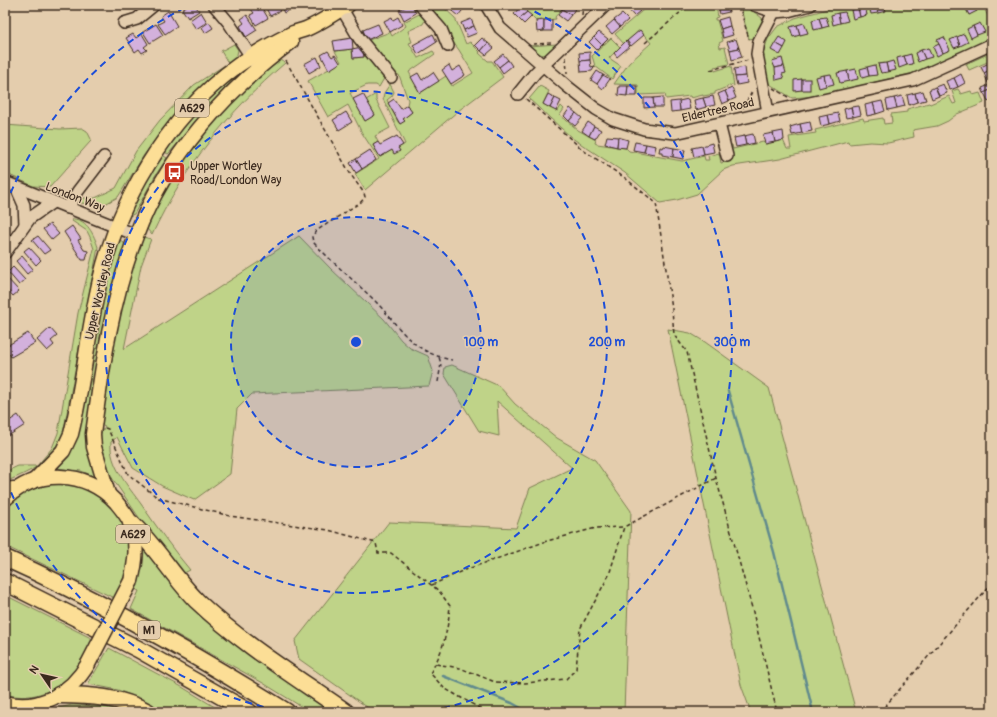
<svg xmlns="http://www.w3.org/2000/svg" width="997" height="717" font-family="Pangolin,sans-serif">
<rect width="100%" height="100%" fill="#e4cdad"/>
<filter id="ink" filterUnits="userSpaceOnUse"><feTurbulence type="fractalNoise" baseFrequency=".025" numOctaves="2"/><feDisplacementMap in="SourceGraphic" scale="8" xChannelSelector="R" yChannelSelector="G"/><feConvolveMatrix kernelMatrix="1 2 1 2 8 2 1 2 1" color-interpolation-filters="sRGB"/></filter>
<g filter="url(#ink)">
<g fill="#bfd388" stroke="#7d7e53">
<polygon points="425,5 444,5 443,7 455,18 466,44 470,42 480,52 479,53 488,61 492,61 503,77 458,111 365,190 355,174 379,159 362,133 348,105 328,117 308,81 341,62 335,51 352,49 353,58 363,57 368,54 386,75 379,87 376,85 367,85 350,93 365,121 375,115 366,100 376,94 376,100 390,128 375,136 378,142 373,145 380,157 392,150 400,151 398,148 405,144 383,99 384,93 390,84 394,92 392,96 387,100 398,122 400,124 404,121 403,119 412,112 407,105 408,100 399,75 392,74 366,41 390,32 392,36 406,26 404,22 421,13 426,18 423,24 408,31 412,42 409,43 418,58 433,51 435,54 409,72 420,93 446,76 452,86 473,73 459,50"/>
<polygon points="520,5 565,5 555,17 556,19 536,21"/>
<polygon points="649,5 716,6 718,17 715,18 715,20 717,20 723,41 719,43 720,48 725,47 729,64 714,67 715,71 731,66 734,86 732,85 715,92 715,94 703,96 703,95 691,98 690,96 666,99 665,94 638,95 638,85 614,84 629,63 651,43 640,30 624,44 615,34"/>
<polygon points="740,5 745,5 762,18 762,23 755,38 749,39"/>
<polygon points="842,5 967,5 968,7 966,9 969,15 983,7 992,23 992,39 918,72 816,96 792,98 768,83 762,56 768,39 777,27 795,18"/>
<polygon points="611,38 620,47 609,58 621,66 612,79 595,66 592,56"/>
<polygon points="234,44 238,50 236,59 200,90 167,124 144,155 118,197 103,205 80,203 78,201 80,198 95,198 116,188 136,151 160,120 194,85 228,63 221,51"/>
<polygon points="557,44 545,55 538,54 529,46"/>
<polygon points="992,52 992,60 969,70 966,64"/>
<path d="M280,59L285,63C229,111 183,168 152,235L147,229V224L172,176L176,177L182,165L181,163L203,133L236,95Z"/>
<path d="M243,71H245L168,154L163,151C188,121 212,94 243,71Z"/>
<polygon points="540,86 549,91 543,104 558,111 561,106 564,109 560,115 578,130 596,140 595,143 597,144 626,148 629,151 682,161 704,156 705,160 709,160 708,156 719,153 721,163 732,160 728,145 732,145 733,149 763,142 766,144 783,140 787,149 791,149 789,137 816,133 815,130 863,118 864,121 883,118 884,124 892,123 891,114 907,112 907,109 929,103 930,104 949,96 953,104 956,103 952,91 958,89 961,94 971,91 973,95 980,93 984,103 957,114 948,121 937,126 913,130 914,137 888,143 870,142 849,144 848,141 780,159 733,166 723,170 697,194 677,200 660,203 625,173 572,138 529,99"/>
<polygon points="5,125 60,129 82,128 87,131 91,139 90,142 50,187 33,186 5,173"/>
<polygon points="161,154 167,158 155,176 134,214 127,217 127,214"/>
<path d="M73,219C87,219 94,235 98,247L64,429C52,462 36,469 5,482V472L18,466H37L52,448L58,433L78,313L94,249L90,237L87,231L72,221Z"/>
<path d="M299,236L331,269L384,319L401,340L410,348L428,356L433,371L429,386L252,394L237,409L230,474L194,500L162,486L133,468L117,437L111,442C109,465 128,486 141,504C157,527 172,549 190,570L184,573L174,569L104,466L98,432L103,430L105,426L101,424L111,355L127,279L143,237L151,239L141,266L124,349Z"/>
<polygon points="119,239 124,243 125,247 97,377 99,478 81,471 56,468 65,458 102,294"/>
<polygon points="668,329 690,333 705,342 769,388 856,712 751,712 741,685"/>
<polygon points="452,365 499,386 515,404 557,438 595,460 631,511 624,712 374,712 299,659 295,641 389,522 516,528 530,488 572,468 497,401 499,436 479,431 444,374 445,367"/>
<path d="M56,483C62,484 69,484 75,485C110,493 134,529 128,564C126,576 119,588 114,598L5,546C5,536 3,524 5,514C8,496 40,485 56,483Z"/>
<polygon points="144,548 165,572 336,712 310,712 263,683 131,609 139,591 135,589 143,565"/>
<path d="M5,595L93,639C88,649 84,661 77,669C59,690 32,702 5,694Z"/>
<polygon points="109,648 182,687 223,712 162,712 139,699 118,690 88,684"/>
<polygon points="72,705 111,706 131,712 41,712"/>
</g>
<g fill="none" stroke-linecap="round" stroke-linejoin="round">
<g stroke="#618a8d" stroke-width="2.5">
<polyline points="728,391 774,552 813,712"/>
<polyline points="443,676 512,703 528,712"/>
</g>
</g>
<g fill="#d3b1dc" stroke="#3b2a1e">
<polygon points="188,5 195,5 199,11 188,18 182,9"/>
<polygon points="267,5 276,5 280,11 270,16 265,6"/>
<polygon points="280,5 294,5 295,7 284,13"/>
<polygon points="409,5 412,5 416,13 404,20 399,10"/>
<polygon points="448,5 457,5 452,11 446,7"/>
<polygon points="457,5 462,5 465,7 458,16 452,11"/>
<polygon points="565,5 570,5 575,9 571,15 562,9"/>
<polygon points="630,5 635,5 640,11 634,16 627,8"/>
<polygon points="718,5 727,5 729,12 720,14"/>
<polygon points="869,5 876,5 878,13 871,14"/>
<polygon points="876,5 884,5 886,11 878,13"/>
<polygon points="967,5 974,5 977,11 969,15 966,9 968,7"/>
<polygon points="256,6 258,10 262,8 268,18 256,25 250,15 254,13 251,9"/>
<polygon points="521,6 527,12 519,19 514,14"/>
<polygon points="865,6 867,15 860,17 858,8"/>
<polygon points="858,8 860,17 853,19 851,10"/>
<polygon points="562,9 571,15 566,21 558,15"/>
<polygon points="168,11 177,26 165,34 158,24 164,21 161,16"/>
<polygon points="201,12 207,22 196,29 190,20"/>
<polygon points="527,12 532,16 524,24 519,19"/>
<polygon points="845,12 848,21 840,23 838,13"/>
<polygon points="838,13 840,23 833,25 831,15"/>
<polygon points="622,14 628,20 620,27 614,20"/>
<polygon points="247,15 257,30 246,37 240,26 244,23 241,19"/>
<polygon points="392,17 393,20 398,17 402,25 390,32 384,21"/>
<polygon points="728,17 730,26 721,29 718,20"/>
<polygon points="826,17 829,26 822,28 819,18"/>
<polygon points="819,18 822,28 814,30 812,20"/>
<polygon points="471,19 474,26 464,30 461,23"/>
<polygon points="544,20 544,31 537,32 536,21"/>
<rect x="544" y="20" width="8" height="11"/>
<polygon points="614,20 620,27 612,34 606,27"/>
<polygon points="209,22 213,28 205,33 202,27"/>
<polygon points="804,23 808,33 800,35 797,25"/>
<polygon points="980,23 985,32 977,35 973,26"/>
<polygon points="156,24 163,35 150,43 143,32"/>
<polygon points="378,24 382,33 367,40 363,30"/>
<polygon points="797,25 800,35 793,37 790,27"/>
<polygon points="474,26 477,33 467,37 464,30"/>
<polygon points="730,26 733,35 723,38 721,29"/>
<polygon points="973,26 977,35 971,38 967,29"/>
<polygon points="640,30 644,35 631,46 627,41"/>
<polygon points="599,32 608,39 602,45 594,37"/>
<polygon points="133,34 136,38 142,34 148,44 144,47 147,50 142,53 139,49 135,52 126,38"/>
<polygon points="433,34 437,42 418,54 413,45"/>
<polygon points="964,34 968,42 960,46 957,37"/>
<polygon points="594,37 602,45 597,50 589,42"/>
<polygon points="779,37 787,42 784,48 775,43"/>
<polygon points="944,37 950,50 943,53 937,40"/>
<polygon points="957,37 960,46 954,48 950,40"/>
<polygon points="352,38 353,49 335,51 333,41"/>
<polygon points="482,38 488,43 481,51 475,45"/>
<polygon points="736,39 739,48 730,50 727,42"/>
<polygon points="626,41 630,46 617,57 614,53"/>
<polygon points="488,43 494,48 486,55 481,51"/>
<polygon points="775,43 784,48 780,55 771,50"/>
<polygon points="939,44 943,53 937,56 933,47"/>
<polygon points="362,47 364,57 353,58 352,49"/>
<polygon points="739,48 742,57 732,60 730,50"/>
<polygon points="928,48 932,57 925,59 921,50"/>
<polygon points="921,50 925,59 918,62 915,53"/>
<polygon points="328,51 332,57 335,55 340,63 329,70 321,55"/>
<polygon points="590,52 590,60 580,61 579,53"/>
<polygon points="503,54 508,60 499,67 494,61"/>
<polygon points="911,54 913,64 907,65 904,56"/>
<polygon points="904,56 907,65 899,68 897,58"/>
<polygon points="317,57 321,66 309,73 304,64"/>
<polygon points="782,58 784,66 775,68 772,61"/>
<polygon points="508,60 512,66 503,73 499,67"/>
<polygon points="590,60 591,67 595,66 592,71 581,72 580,61"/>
<polygon points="893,61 896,70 888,72 886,63"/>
<polygon points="991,62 992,69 984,73 981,67"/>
<polygon points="886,63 888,72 881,73 878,64"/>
<polygon points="449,65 452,71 460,66 465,75 451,84 442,70"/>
<polygon points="875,65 877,75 869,76 867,67"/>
<polygon points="784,66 786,73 782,74 784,78 776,80 775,68"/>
<polygon points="745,67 746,76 735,77 734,69"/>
<polygon points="867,67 869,76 862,78 860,69"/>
<polygon points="856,69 858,79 849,81 847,71"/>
<polygon points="992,69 992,82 988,83 984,73"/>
<polygon points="597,71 603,75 597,84 591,80"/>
<polygon points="847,71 849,81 840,83 837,73"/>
<polygon points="433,72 439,81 420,93 411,77 418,73 422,80"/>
<polygon points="831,74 834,84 826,86 824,75"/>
<polygon points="961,74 965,83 958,87 954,78"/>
<polygon points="603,75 610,79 603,89 597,84"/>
<polygon points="824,75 826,86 819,88 816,77"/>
<polygon points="746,76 747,83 737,85 735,77"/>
<polygon points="954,78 958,87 950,90 946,81"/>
<polygon points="802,79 802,90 794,91 794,80"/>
<rect x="802" y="79" width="8" height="11"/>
<polygon points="943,84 947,93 939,96 935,87"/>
<polygon points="992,84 992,89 984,93 982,88"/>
<polygon points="619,86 628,86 627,96 618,95"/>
<polygon points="628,86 637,86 637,96 627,96"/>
<polygon points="935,87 939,96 932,99 929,90"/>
<polygon points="732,88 736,98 729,101 725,91"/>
<polygon points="992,89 992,99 988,101 984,93"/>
<polygon points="725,91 729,101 722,104 718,94"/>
<polygon points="923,91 926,100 917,102 915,93"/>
<polygon points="915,93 917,102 909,105 907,95"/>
<polygon points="363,94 375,115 365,121 353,99"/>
<polygon points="548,94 555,98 550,108 543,104"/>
<polygon points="713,96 715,105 706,107 703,98"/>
<polygon points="902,96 905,106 897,108 894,98"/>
<polygon points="663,97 663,107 654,107 653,98"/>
<polygon points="555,98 561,101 556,111 550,108"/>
<polygon points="644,98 653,98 654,107 644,108"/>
<polygon points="703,98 706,107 696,110 694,100"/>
<polygon points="894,98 897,108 888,110 886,100"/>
<polygon points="394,99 401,109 407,105 412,112 403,119 405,121 400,124 388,103"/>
<polygon points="688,99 690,109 680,111 679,101"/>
<polygon points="679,101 680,111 671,112 670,102"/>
<polygon points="882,101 885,111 876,114 873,103"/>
<polygon points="873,103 876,114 867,116 865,105"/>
<polygon points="859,106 861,115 853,117 851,107"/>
<polygon points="851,107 853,117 846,118 844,109"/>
<polygon points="570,108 576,113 569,121 564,116"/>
<polygon points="346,112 352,122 339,130 333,120"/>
<polygon points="576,113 582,118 575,126 569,121"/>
<polygon points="838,113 840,121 830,124 828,115"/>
<polygon points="828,115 830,124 821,126 819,117"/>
<polygon points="588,122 594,126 589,136 582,131"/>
<polygon points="810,122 812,131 802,133 800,124"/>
<polygon points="800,124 802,133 792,135 790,127"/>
<polygon points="594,126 601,130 595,139 589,136"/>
<polygon points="783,131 784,140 775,142 773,133"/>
<polygon points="773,133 775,142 765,144 763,135"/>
<polygon points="753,134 755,143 746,145 744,136"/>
<polygon points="397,136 403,145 398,148 400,151 394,154 392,150 380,157 373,145 378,142 380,145"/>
<polygon points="607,136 618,137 617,147 605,144"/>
<polygon points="744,136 746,145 736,147 734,138"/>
<polygon points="618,137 628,140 626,148 617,147"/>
<polygon points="635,142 646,144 644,152 633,150"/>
<polygon points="712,143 714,152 704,154 702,146"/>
<polygon points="646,144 656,146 654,154 644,152"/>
<polygon points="664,146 674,148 673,157 662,155 662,152 659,152 660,147 663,148"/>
<polygon points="702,146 704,154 694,157 692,148"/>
<polygon points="674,148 685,150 683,159 673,157"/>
<polygon points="370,150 376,160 362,169 356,159"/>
<polygon points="356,159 362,169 356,173 350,163"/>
<polygon points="50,224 59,234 52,240 43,229"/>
<polygon points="72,226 81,239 78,240 84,250 88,251 86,260 82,260 64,232"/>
<polygon points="38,236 50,250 44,254 32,240"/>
<polygon points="29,247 41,260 36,265 24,251"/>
<polygon points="22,256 33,269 27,274 16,261"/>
<polygon points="13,267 25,280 19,285 8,272"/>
<polygon points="6,277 19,291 13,296 5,287"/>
<polygon points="50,328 57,336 51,341 54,345 47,351 37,340"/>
<polygon points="28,333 35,343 11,357 9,353 7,355 5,347"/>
<polygon points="18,415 25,425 8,436 5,434 5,424"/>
</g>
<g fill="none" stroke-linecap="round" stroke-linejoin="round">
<defs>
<g id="minor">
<polyline points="214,5 229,23 255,63"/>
<polyline points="420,5 441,29 448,46"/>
<polyline points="486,5 500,28 568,87 596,109 613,119 644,129 675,133 913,80 992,44"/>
<polyline points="754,5 774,12 759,41 757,54 768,112"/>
<polyline points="342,9 359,38 391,77"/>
<polyline points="774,12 788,11 810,5"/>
<polyline points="124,23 137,19 154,5"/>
<polyline points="518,94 535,73 606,5"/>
<polyline points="719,124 727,156"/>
<polyline points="5,182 136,235"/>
<polyline points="16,187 24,205 25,224"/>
<polyline points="68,208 78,191 104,157"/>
<polyline points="5,253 30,218 53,202"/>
</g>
<g id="major">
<path d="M35,480L63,451L71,434C84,382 88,328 101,276C122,191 177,103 252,56C264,48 277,41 289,35C294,32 301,31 306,29C321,23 334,13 348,5"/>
<path d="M108,494L94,447L93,434C102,368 112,298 136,236C165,158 225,91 291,42"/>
<path d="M5,499C37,468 85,470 116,502C121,508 128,516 131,524C138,544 136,561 131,581"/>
<path d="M5,703C39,712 71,693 88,664"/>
</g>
<g id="highway">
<polyline points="5,491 14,490"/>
<path d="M131,523C156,546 173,577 197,601C242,644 296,677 346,712"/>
<path d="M5,558C103,602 196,655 287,712"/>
<polyline points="5,582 138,649 249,712"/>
<path d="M59,695C88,695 122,697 148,712"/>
</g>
</defs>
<use href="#minor" stroke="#3b2a1e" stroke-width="14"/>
<use href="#major" stroke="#3b2a1e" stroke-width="17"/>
<use href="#highway" stroke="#3b2a1e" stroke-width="19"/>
<g stroke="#3b2a1e" stroke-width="1.5" stroke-dasharray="4 3" stroke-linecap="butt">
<polyline points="739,5 749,39"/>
<polyline points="582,15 583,5"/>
<polyline points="645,43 689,5"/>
<polyline points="533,44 553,43"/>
<polyline points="566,57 567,73"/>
<path d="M286,61L351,175L364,193L365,197L361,202L316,231L312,237L313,242C331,261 351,278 370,296C400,324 407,351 452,360"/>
<polyline points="710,70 749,60"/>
<polyline points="773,88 788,97"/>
<polyline points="526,99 583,150 625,178 656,203 672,309 674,335 687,352 716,478 752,608 777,712"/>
<polyline points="743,108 753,90"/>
<polyline points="438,382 441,364 439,357"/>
<path d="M105,428L108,429L128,474L158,498L230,516L328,530L376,543L378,553H391L439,591L450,606C448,629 443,653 430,673L444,688L486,712"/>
<polyline points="432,585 462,571 547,541 596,528 624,527"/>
<polyline points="436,664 460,668 495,682 525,683 566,679 576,669 580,629 609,575 624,527 716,478"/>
<polyline points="880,712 992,583"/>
</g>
<use href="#minor" stroke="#e4cdad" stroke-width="11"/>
<use href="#major" stroke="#fcde96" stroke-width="14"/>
<use href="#highway" stroke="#fcde96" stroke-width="16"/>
<defs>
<polyline id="major-bridge" points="88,664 131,581"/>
</defs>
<use href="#major-bridge" stroke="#3b2a1e" stroke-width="17" stroke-linecap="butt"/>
<use href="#major-bridge" stroke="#fcde96" stroke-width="14"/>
</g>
</g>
<circle cx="356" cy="342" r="125" fill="#1d4ed8" fill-opacity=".12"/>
<g fill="none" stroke="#1d4ed8" stroke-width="2" stroke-dasharray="7 5">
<circle cx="356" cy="342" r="125"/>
<circle cx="356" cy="342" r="251"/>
<path d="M287 712A376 376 0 0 1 6 480M6 204A376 376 0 0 1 188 6M524 6A376 376 0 0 1 425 712"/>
</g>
<defs>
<symbol id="bus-square" viewBox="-11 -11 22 22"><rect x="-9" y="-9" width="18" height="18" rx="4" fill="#c8321e" stroke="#e4cdad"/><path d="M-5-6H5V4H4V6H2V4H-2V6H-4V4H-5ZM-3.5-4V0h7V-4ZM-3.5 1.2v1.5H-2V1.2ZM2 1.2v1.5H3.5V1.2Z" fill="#fff"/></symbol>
</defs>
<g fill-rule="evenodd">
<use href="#bus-square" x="162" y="160" width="25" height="25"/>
</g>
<g text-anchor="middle" stroke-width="3" stroke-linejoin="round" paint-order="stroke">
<g fill="#e4cdad" stroke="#6e5b49" stroke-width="1">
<rect x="175" y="99" width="34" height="18" rx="3"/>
<rect x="116" y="525" width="34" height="18" rx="3"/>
<rect x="138" y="621" width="22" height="18" rx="3"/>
</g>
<g font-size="11" font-weight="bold" fill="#3b2a1e">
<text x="192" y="112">A629</text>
<text x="133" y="538">A629</text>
<text x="149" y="634">M1</text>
</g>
<g font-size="12" fill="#3b2a1e" stroke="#e4cdad">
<text transform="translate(718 110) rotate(-13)" y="4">Eldertree Road</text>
<text transform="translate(75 197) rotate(21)" y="4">London Way</text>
<text transform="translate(100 291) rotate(-77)" y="4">Upper Wortley Road</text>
</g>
<g font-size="12" fill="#3b2a1e" stroke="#e4cdad" text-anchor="start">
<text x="190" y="170">Upper Wortley<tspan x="190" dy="14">Road/London Way</tspan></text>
</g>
</g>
<circle cx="356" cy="342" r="6" fill="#1d4ed8" stroke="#e4cdad" stroke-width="2"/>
<g font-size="12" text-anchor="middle" font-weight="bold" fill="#1d4ed8" stroke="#e4cdad" stroke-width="3" stroke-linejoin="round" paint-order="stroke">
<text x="481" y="346">100 m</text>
<text x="607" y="346">200 m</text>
<text x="732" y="346">300 m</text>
</g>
<rect width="997" height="717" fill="none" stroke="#e4cdad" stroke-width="20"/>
<rect x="10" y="10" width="977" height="697" fill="none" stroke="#3b2a1e" stroke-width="1.5" filter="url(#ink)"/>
<g transform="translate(42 675) rotate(304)" stroke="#e4cdad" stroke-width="3" paint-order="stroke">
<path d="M0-3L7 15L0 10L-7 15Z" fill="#3b2a1e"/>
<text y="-6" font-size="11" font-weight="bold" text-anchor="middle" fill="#3b2a1e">N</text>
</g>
</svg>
